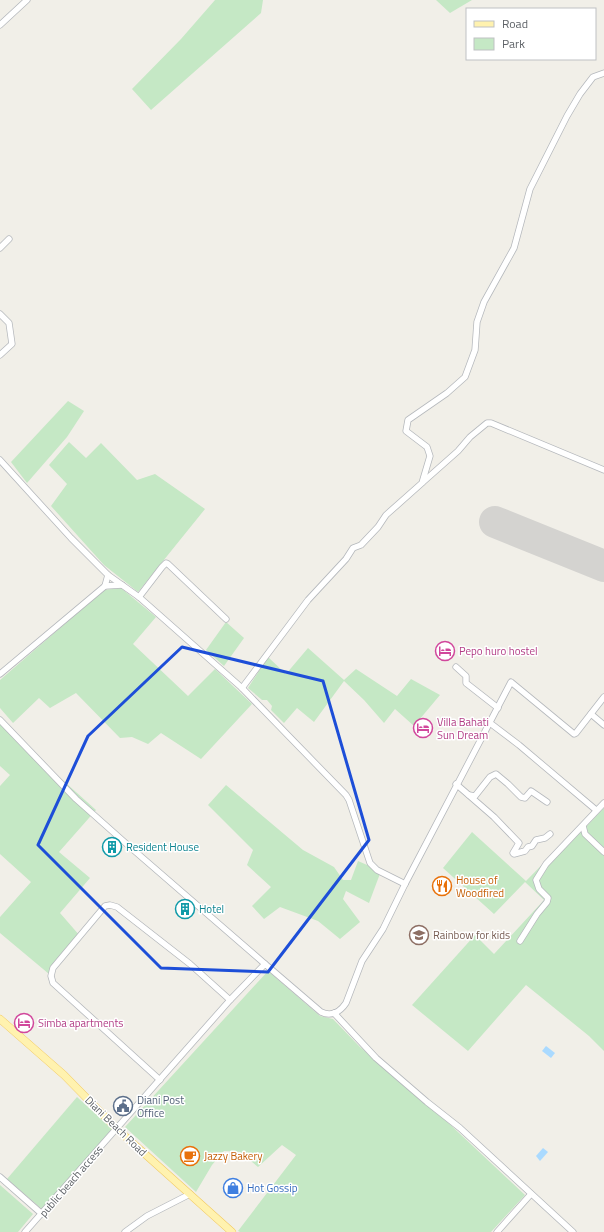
<svg xmlns="http://www.w3.org/2000/svg" width="604" height="1232" font-family="'Titillium Web',sans-serif">
<rect width="100%" height="100%" fill="#f1efe8"/>
<g fill="#c5e8c5">
<polygon points="215,0 263,0 261,13 151,110 132,89 181,39"/>
<polygon points="436,0 472,0 450,13"/>
<polygon points="68,401 84,411 67,437 27,483 11,462"/>
<polygon points="69,442 86,458 101,443 137,480 155,474 205,509 138,592 104,565 51,506 67,484 49,465"/>
<polygon points="121,588 156,617 133,644 188,696 215,669 252,704 201,759 161,733 148,744 132,737 120,738 76,693 50,708 39,698 13,723 0,708 0,680 104,590"/>
<polygon points="226,622 244,638 224,666 206,650"/>
<polygon points="308,648 344,680 356,669 397,696 411,679 440,695 414,726 395,709 384,723 364,700 344,681 314,722 297,708 284,723 271,710 272,706 267,700 262,700 248,688 268,657 286,674"/>
<polygon points="0,724 96,810 59,852 90,878 60,913 80,936 49,974 0,933 0,917 31,882 0,854 0,786 10,775 0,766"/>
<polygon points="226,785 303,850 334,867 343,880 351,880 358,861 381,871 369,903 346,891 343,899 360,922 340,939 318,921 280,907 264,919 252,906 271,887 247,865 253,850 208,805"/>
<polygon points="604,808 604,1051 589,1036 526,985 468,1051 412,1005 475,935 494,954 544,900 525,882 494,914 443,868 472,832 526,881 575,831 581,832"/>
<polygon points="268,971 320,1016 333,1019 360,1047 441,1116 525,1195 491,1232 240,1232 238,1231 296,1155 282,1145 258,1167 240,1152 224,1151 212,1165 196,1192 125,1127"/>
<polygon points="77,1097 112,1129 43,1210 7,1179"/>
<polygon points="0,1185 33,1214 18,1232 0,1232"/>
</g>
<g fill="#aadaff">
<polygon points="546,1046 555,1053 551,1058 542,1051"/>
<polygon points="543,1148 548,1152 540,1161 536,1156"/>
</g>
<g fill="none" stroke-linecap="round" stroke-linejoin="round">
<polyline stroke="#d4d3d0" stroke-width="32" points="495,522 604,566"/>
<defs>
<g id="minor">
<polyline points="0,25 27,0"/>
<polyline points="0,248 9,239"/>
<polyline points="0,314 9,323 12,344 0,355"/>
<polyline points="0,460 71,538 108,575 105,586 0,674"/>
<polyline points="423,482 458,451 470,437 487,423 491,423 604,470"/>
<polyline points="108,575 139,597 242,688 346,795 349,800 370,863 377,870 405,884"/>
<polyline points="105,586 122,585"/>
<polyline points="139,597 162,567 166,563 168,564 226,619"/>
<polyline points="456,667 466,676 466,683 498,708"/>
<polyline points="242,688 308,600 346,559 353,548 361,545 378,527 386,515 422,483 430,456 427,447 406,431 408,420 447,393 465,377 475,350 477,322 484,302 514,248 530,189 567,116 580,94 593,77 604,73"/>
<polyline points="591,714 604,725"/>
<polyline points="0,720 76,799 130,847 265,964"/>
<polyline points="490,723 519,745 596,810"/>
<polyline points="456,784 494,817 519,843 513,853 514,854 525,851 528,847 532,846 536,840 545,838 550,834"/>
<polyline points="469,795 475,796 490,777 496,774 508,784 521,797 525,798 531,791 547,802"/>
<polyline points="583,826 585,834 604,852"/>
<polyline points="520,941 537,914 547,902 548,898 539,889 536,880 546,864 604,803"/>
<polyline points="334,1013 376,1058 427,1102 460,1128 573,1232"/>
<polyline points="160,1080 53,983 51,976 53,968 105,906 110,905 117,907 190,964 230,1000"/>
<polyline points="0,1177 42,1214"/>
<path d="M25,1232L230,1000L265,964L321,1012C331,1017 340,1012 346,1003L362,961L383,929L405,884L511,682L574,734L576,733L604,697"/>
<polyline points="125,1232 147,1216 190,1194"/>
<polyline points="497,1232 531,1194"/>
</g>
<polyline id="major" points="0,1019 64,1075 117,1129 232,1232"/>
</defs>
<use href="#minor" stroke="#b5b8bc" stroke-width="7"/>
<use href="#major" stroke="#f2c960" stroke-width="8"/>
<use href="#minor" stroke="#fff" stroke-width="5.5"/>
<use href="#major" stroke="#fff2af" stroke-width="7"/>
</g>
<path fill="none" stroke="#1d4ed8" stroke-width="3" stroke-linejoin="round" d="M182,647L323,681L369,840L268,972L161,968L38,845L88,736Z"/>
<defs>
<symbol id="hotel-ring" viewBox="-11 -11 22 22"><circle r="9.5" fill="#fff" stroke="#d1479c" stroke-width="1.5"/><path d="M-6-4.5h1.5V1H6V5H4.5V3h-9V5H-6ZM-4 0a1.8 1.8 0 1 1 3.6 0ZM.5 0V-2.5h3Q6-2.5 6 0Z" fill="#d1479c"/></symbol>
<symbol id="building-ring" viewBox="-11 -11 22 22"><circle r="9.5" fill="#fff" stroke="#0f9aa8" stroke-width="1.5"/><path d="M-4-6H4V6H1V3H-1V6H-4ZM-2.5-4.3h1.7v1.8h-1.7ZM.8-4.3h1.7v1.8H.8ZM-2.5-1h1.7V.8h-1.7ZM.8-1h1.7V.8H.8Z" fill="#0f9aa8"/></symbol>
<symbol id="restaurant-ring" viewBox="-11 -11 22 22"><circle r="9.5" fill="#fff" stroke="#e8710a" stroke-width="1.5"/><path d="M-5-6h1v4h1v-4h1v4h1v-4h1v5L-1.5 .5V6h-2V.5L-5-1ZM5-6V6H3V1.5H1.5Q1.5-4 5-6Z" fill="#e8710a"/></symbol>
<symbol id="school-ring" viewBox="-11 -11 22 22"><circle r="9.5" fill="#fff" stroke="#8d6e63" stroke-width="1.5"/><path d="M0-5L7-2L0 1L-7-2ZM-4 1L0 2.5L4 1V4Q0 6-4 4Z" fill="#8d6e63"/></symbol>
<symbol id="civic-ring" viewBox="-11 -11 22 22"><circle r="9.5" fill="#fff" stroke="#5c6f8a" stroke-width="1.5"/><path d="M-.6-6.5H3V-4.5H.6V-3L4-1V1h2V6H-6V1h2V-1L-.6-3ZM-1.2 2.5V6h2.4V2.5Z" fill="#5c6f8a"/></symbol>
<symbol id="cafe-ring" viewBox="-11 -11 22 22"><circle r="9.5" fill="#fff" stroke="#e8710a" stroke-width="1.5"/><path d="M-5.5-4.5H6V0H3Q3 3.5 0 3.5H-2.5Q-5.5 3.5-5.5 0ZM3-3.2v2h1.7v-2ZM-6 4.5H4V6H-6Z" fill="#e8710a"/></symbol>
<symbol id="shop-ring" viewBox="-11 -11 22 22"><circle r="9.5" fill="#fff" stroke="#3f7fe0" stroke-width="1.5"/><path d="M-5-2.5h2.3a2.7 3.5 0 0 1 5.4 0H5L5.5 6h-11ZM-1.5-2.5h3a1.5 2.3 0 0 0-3 0Z" fill="#3f7fe0"/></symbol>
</defs>
<g fill-rule="evenodd">
<use href="#hotel-ring" x="434" y="640" width="22" height="22"/>
<use href="#hotel-ring" x="412" y="717" width="22" height="22"/>
<use href="#building-ring" x="101" y="836" width="22" height="22"/>
<use href="#restaurant-ring" x="431" y="875" width="22" height="22"/>
<use href="#building-ring" x="174" y="898" width="22" height="22"/>
<use href="#school-ring" x="408" y="924" width="22" height="22"/>
<use href="#hotel-ring" x="13" y="1012" width="22" height="22"/>
<use href="#civic-ring" x="112" y="1095" width="22" height="22"/>
<use href="#cafe-ring" x="179" y="1145" width="22" height="22"/>
<use href="#shop-ring" x="222" y="1177" width="22" height="22"/>
</g>
<g text-anchor="middle" stroke-width="3" stroke-linejoin="round" paint-order="stroke">
<g font-size="11" fill="#b23c85" stroke="#fff" text-anchor="start">
<text x="459" y="655">Pepo huro hostel</text>
<text x="437" y="726">Villa Bahati<tspan x="437" dy="13">Sun Dream</tspan></text>
<text x="38" y="1027">Simba apartments</text>
</g>
<g font-size="11" fill="#0d838f" stroke="#fff" text-anchor="start">
<text x="126" y="851">Resident House</text>
<text x="199" y="913">Hotel</text>
</g>
<g font-size="11" fill="#c56008" stroke="#fff" text-anchor="start">
<text x="456" y="884">House of<tspan x="456" dy="13">Woodfired</tspan></text>
<text x="204" y="1160">Jazzy Bakery</text>
</g>
<g font-size="11" fill="#785e54" stroke="#fff" text-anchor="start">
<text x="433" y="939">Rainbow for kids</text>
</g>
<g font-size="11" fill="#4e5e75" stroke="#fff" text-anchor="start">
<text x="137" y="1104">Diani Post<tspan x="137" dy="13">Office</tspan></text>
</g>
<g font-size="11" fill="#5f6368" stroke="#fff">
<text transform="translate(116 1126) rotate(44)" y="4">Diani Beach Road</text>
<text transform="translate(71 1181) rotate(-49)" y="4">public beach access</text>
</g>
<g font-size="11" fill="#366cbe" stroke="#fff" text-anchor="start">
<text x="247" y="1192">Hot Gossip</text>
</g>
</g>
<rect x="466" y="8" width="130" height="52" fill="#ffffff" stroke="#bfc1c3"/>
<rect x="474" y="21" width="20" height="6" fill="#fff2af" stroke="#bfc1c3"/>
<text x="502" y="28" font-size="12" fill="#5f6368">Road</text>
<rect x="474" y="38" width="20" height="12" fill="#c5e8c5" stroke="#bfc1c3"/>
<text x="502" y="48" font-size="12" fill="#5f6368">Park</text>
</svg>
